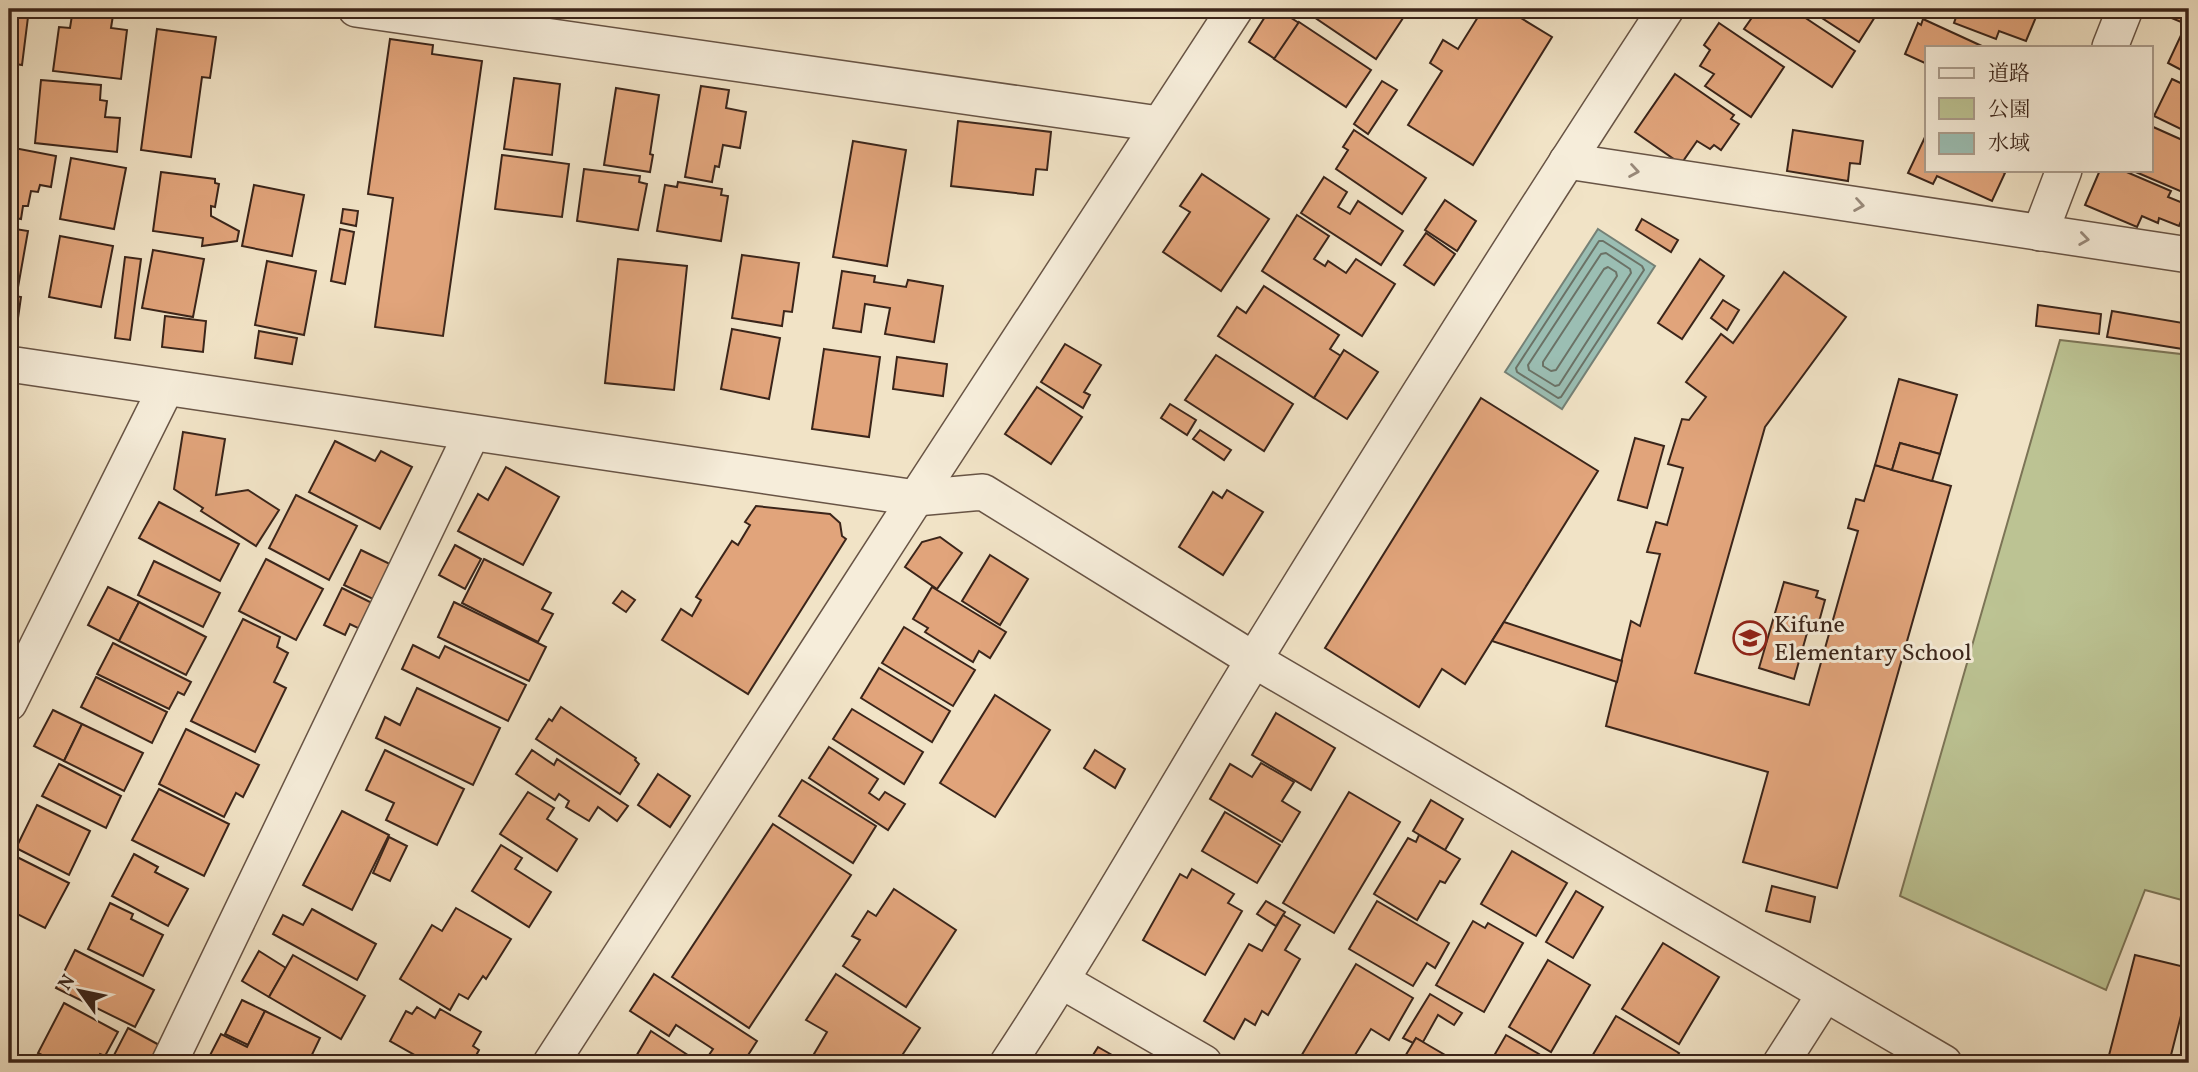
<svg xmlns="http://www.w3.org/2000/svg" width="2198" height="1072" font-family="Vollkorn,'Noto Serif JP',serif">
<rect width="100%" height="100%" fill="#f1e3c6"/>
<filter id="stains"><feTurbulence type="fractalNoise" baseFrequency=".00286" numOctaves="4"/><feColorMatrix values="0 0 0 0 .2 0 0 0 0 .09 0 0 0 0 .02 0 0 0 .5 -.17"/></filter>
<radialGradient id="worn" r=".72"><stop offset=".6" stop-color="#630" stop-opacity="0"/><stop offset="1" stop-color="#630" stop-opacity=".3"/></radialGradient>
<polygon fill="#bcc393" stroke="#7c7456" stroke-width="2" points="2060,340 2189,355 2189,902 2145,890 2106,990 1900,896"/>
<polygon fill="#9bbeb3" stroke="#758176" stroke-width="2" points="1598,229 1655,266 1562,409 1505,372"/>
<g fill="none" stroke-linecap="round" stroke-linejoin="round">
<g stroke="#6b7266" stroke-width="2">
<polygon points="1599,241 1603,241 1642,266 1644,270 1561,397 1558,398 1517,372 1516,368"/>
<polygon points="1606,253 1630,269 1631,273 1559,385 1555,386 1529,370 1528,365 1601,254"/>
<polygon points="1608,267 1616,272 1617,276 1556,370 1551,371 1543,366 1543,362 1604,269"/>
</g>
</g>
<g fill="#e1a47b" stroke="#3b251a" stroke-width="2">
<polygon points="9,9 29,9 22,65 9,63"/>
<polygon points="73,9 114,9 111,28 127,30 121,79 53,71 59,27 70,28"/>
<polygon points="1270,9 1277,9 1299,23 1275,59 1249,42"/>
<polygon points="1311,9 1396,9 1405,15 1376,59 1308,13"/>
<polygon points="1483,9 1506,9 1552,37 1473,165 1408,125 1442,71 1430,63 1443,40 1458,49"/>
<polygon points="1758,9 1792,9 1855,51 1832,87 1744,29"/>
<polygon points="1808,9 1880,9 1859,42"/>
<polygon points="1959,9 2035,9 2039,10 2026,41 1999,31 1996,39 1954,23"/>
<polygon points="2150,9 2187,9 2181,22"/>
<polygon points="1923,19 1984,47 1927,47 1927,64 1905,54 1918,23 1921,25"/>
<polygon points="1299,22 1371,70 1346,107 1274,59"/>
<polygon points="1719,23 1784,67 1751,117 1705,86 1714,74 1700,66 1710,50 1704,45"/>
<polygon points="157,29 216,37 210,78 202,77 191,157 141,150"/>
<polygon points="2183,31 2188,34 2189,31 2189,74 2168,63"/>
<polygon points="390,39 433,45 432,54 482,61 443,336 375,327 393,198 368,194"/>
<polygon points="1675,74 1734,115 1731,119 1739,124 1721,150 1714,145 1710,149 1697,141 1681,164 1635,132"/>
<polygon points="514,78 560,84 552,155 504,149"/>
<polygon points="2172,79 2189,87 2189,133 2154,116"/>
<polygon points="41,80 101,85 100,100 107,101 105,117 120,118 117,152 35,143"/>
<polygon points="1382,81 1397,90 1368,134 1354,124"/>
<polygon points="701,86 729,90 726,108 746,112 740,148 723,145 719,167 715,166 712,182 685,177"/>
<polygon points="616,88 659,95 650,154 653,155 650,172 604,165"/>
<polygon points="958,121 1051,132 1047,170 1036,169 1033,195 951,186"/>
<polygon points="2151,126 2189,143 2189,189 2187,194 2131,170 2151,170"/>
<polygon points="1354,130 1426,178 1402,214 1336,169 1348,150 1343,147"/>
<polygon points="1793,130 1863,141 1860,164 1850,163 1848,181 1787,171"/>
<polygon points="1926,135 1927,170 1999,170 2005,173 1992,201 1937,176 1933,184 1908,173"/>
<polygon points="853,141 906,150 887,266 833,257"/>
<polygon points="9,147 56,156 51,187 40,185 38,192 31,191 28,206 23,206 21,219 9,217"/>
<polygon points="502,155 569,164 562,217 495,209"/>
<polygon points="71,158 126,168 114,229 60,219"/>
<polygon points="584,169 640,176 639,182 647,184 638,230 577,221"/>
<polygon points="2100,170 2122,170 2171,191 2168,197 2188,205 2179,226 2159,218 2158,223 2142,216 2137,227 2085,205"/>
<polygon points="161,172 215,179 215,183 219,184 215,207 211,206 211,216 239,231 237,241 202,246 203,238 153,231"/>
<polygon points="1202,174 1269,219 1221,291 1163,252 1190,212 1180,206"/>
<polygon points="1324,177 1347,192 1338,207 1350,214 1358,201 1403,231 1381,265 1301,213"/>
<polygon points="678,182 722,189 721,195 728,196 721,241 657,231 665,185 677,187"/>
<polygon points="254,185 304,195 292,256 242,246"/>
<polygon points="1445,200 1476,221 1457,251 1425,230"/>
<polygon points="343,209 358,211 356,226 341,223"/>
<polygon points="1297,215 1329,236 1314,259 1325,266 1328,261 1346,273 1356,259 1395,284 1362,336 1262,271"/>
<polygon points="1642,219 1678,240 1671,252 1636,230"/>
<polygon points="9,228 28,231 17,293 9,292"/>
<polygon points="340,229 354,232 345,284 331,281"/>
<polygon points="1426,233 1455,254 1434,285 1404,265"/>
<polygon points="60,236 113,246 101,307 49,297"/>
<polygon points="153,250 204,259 193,317 142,308"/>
<polygon points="742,255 799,263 792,312 784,311 782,326 732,318"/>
<polygon points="125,257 141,259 130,340 115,338"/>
<polygon points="618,259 687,266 674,390 605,383"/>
<polygon points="1700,259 1724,276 1682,339 1658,323"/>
<polygon points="267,261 316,271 304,335 255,325"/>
<polygon points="842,271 875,276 874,282 906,287 908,280 943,286 934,342 885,334 890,308 865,304 861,332 833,328"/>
<polygon points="1784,272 1846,317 1765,427 1695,673 1809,705 1858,531 1848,528 1856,499 1864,501 1875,465 1951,486 1837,888 1743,862 1768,772 1606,726 1631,621 1640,626 1660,554 1647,552 1656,522 1667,525 1683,468 1668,464 1682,419 1689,420 1706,397 1686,382 1721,334 1733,343"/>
<polygon points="1264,286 1339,335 1330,349 1341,356 1314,398 1218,336 1237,307 1246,313"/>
<polygon points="9,295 21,297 16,332 9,331"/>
<polygon points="1723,300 1739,310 1727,330 1711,318"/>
<polygon points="2038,305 2101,314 2099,334 2036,326"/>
<polygon points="2112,311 2189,324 2189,350 2107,337"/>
<polygon points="165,316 206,321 203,352 162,347"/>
<polygon points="732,329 780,338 769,399 721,389"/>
<polygon points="259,331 297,338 292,364 255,358"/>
<polygon points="1065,344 1101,365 1084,392 1090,395 1083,408 1041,382"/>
<polygon points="824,349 880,357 869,437 812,429"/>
<polygon points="1344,350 1378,372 1347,419 1314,398"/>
<polygon points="1216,355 1293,404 1264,451 1185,400"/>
<polygon points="897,357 947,364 943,396 893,389"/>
<polygon points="1899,379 1957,395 1940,454 1900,443 1892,470 1875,465"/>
<polygon points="1037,387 1082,417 1051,464 1005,434"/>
<polygon points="1481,398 1598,471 1465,684 1442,669 1419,707 1325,648"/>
<polygon points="1170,404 1196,420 1187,435 1161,418"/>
<polygon points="1200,430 1231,450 1224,460 1193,439"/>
<polygon points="183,432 225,439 216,495 248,490 279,510 256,546 201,511 203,508 174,489"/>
<polygon points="1635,438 1664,446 1647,508 1618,500"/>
<polygon points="335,441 375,461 381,451 412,467 380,529 309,492"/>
<polygon points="1900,443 1940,454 1932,481 1892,470"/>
<polygon points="506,467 559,497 523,565 458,531 478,494 488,500"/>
<polygon points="1227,490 1263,512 1223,575 1179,547 1213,492 1222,498"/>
<polygon points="296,495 357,526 329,580 269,548"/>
<polygon points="159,502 239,544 220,581 139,538"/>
<polygon points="756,506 830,514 840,523 842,536 846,539 748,694 662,640 681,609 692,616 701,600 696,597 732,541 738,545 750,525 745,522"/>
<polygon points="940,537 962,553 937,589 905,567 922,542"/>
<polygon points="455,545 481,559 465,589 439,575"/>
<polygon points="361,550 392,565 375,600 344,585"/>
<polygon points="990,555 1028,579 1000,625 962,601"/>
<polygon points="266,559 323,589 296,640 239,611"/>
<polygon points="484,559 551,593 542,609 553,614 538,642 462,603"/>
<polygon points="154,561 220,593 203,627 138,595"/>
<polygon points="1784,582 1818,591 1816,597 1825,600 1817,629 1809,626 1794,679 1759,668"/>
<polygon points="108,587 139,602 119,641 88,625"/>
<polygon points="932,587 1006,632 990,658 979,651 973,662 925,632 928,628 913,619"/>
<polygon points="342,588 374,604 362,630 350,624 345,635 324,625"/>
<polygon points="622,591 635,600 626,612 613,603"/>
<polygon points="139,602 206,637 186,675 119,641"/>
<polygon points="454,602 546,647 529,681 438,637"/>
<polygon points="243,619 280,637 277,647 288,653 274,682 286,688 255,752 191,721"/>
<polygon points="1504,622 1622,661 1617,682 1492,641"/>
<polygon points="904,627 975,670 953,706 882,663"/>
<polygon points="113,643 191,682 184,695 178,692 169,709 97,674"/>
<polygon points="413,645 439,658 445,646 526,685 508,721 402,669"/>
<polygon points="879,668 950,711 932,742 861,698"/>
<polygon points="96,677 167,712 152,743 81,707"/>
<polygon points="417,688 500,728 473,785 376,738 385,717 400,725"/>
<polygon points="995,695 1050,730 995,817 940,783"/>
<polygon points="561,707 636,758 635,760 639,764 620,794 536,739 549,719 552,721"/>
<polygon points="852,709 923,752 904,784 833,739"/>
<polygon points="53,710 82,724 64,761 34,746"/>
<polygon points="1276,713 1335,748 1311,790 1252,755"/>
<polygon points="82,724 143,753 124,791 64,761"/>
<polygon points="186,729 259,765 243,797 236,793 224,817 159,784"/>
<polygon points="829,747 878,779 869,793 879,800 885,792 905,804 888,830 809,778"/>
<polygon points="385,750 464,789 437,845 386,820 394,803 366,790"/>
<polygon points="532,750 554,765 557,759 628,806 617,821 598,807 589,821 566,807 569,801 559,794 555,800 516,774"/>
<polygon points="1095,750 1125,769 1115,788 1084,768"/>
<polygon points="1261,763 1294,782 1282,801 1300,812 1282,842 1210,799 1230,764 1252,777"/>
<polygon points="59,764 121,796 106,828 42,796"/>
<polygon points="658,774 690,796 670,827 638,805"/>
<polygon points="802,780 876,826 853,863 779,816"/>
<polygon points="159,789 229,824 204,876 132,840"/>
<polygon points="528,792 554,808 547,819 577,839 557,871 500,834"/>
<polygon points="1349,792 1400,822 1334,933 1283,903"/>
<polygon points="1431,800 1463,819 1445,850 1413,831"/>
<polygon points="37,805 90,831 69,875 16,848"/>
<polygon points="342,811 389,835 352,910 303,885"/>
<polygon points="1225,812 1280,845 1257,883 1202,851"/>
<polygon points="773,824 851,875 749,1028 672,977"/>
<polygon points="1419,835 1460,859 1445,883 1440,881 1417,920 1374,894 1408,838 1416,842"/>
<polygon points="389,837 407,846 390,881 373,873"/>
<polygon points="501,845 522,858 515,869 551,892 529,927 472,891"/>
<polygon points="1512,851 1567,883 1536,936 1481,904"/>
<polygon points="134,854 158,867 155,872 188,889 168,926 112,896"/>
<polygon points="13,855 69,883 45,928 9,910 9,863"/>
<polygon points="1192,869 1234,894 1228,903 1242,911 1205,975 1143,940 1180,874 1187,878"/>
<polygon points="1772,886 1815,897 1810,922 1766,911"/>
<polygon points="894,889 956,930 906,1007 843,966 860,940 852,936 868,911 876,916"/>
<polygon points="1576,891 1603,907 1573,958 1546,942"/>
<polygon points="1266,901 1285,912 1276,926 1257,914"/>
<polygon points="1377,901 1449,943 1435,968 1427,963 1413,986 1349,949"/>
<polygon points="110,903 133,914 131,919 163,935 143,976 88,949"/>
<polygon points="456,908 511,939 486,979 483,976 468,999 459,994 450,1010 400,979 432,925 442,931"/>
<polygon points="312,909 376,944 357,980 273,934 283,915 303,925"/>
<polygon points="1283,915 1300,925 1285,950 1300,959 1268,1015 1262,1011 1255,1025 1245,1019 1234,1039 1204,1021 1249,944 1262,951"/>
<polygon points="1473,921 1485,928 1488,923 1523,943 1484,1012 1436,985"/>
<polygon points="1663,943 1719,977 1679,1044 1622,1009"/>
<polygon points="75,950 154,990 135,1027 56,988"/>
<polygon points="259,951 286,968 269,997 242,981"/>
<polygon points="293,955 365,996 341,1039 269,997"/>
<polygon points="2135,955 2189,968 2189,984 2169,1063 2107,1063"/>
<polygon points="1548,960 1590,985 1551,1052 1509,1027"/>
<polygon points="1356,964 1413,998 1389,1040 1371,1029 1350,1063 1297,1063"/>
<polygon points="654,974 757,1041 743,1063 715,1063 707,1058 713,1049 676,1025 669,1036 630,1011"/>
<polygon points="836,974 920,1028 897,1063 828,1063 814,1054 827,1032 806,1020"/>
<polygon points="1430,994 1462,1013 1454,1025 1438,1015 1423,1042 1416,1038 1413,1043 1403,1038"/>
<polygon points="242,1000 265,1011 248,1045 225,1034"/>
<polygon points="64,1003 118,1032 105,1056 100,1054 96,1063 57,1063 38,1053"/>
<polygon points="417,1007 435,1018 440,1009 481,1032 473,1046 479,1050 472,1063 429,1063 390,1041 406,1011 412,1014"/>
<polygon points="265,1011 320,1038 308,1063 206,1063 221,1034 247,1047"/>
<polygon points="1616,1016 1679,1053 1673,1063 1588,1063"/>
<polygon points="128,1028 161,1046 151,1063 120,1063 112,1059"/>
<polygon points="651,1031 700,1063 632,1063"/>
<polygon points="1506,1035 1539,1054 1533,1063 1511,1063 1495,1054"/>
<polygon points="1416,1038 1457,1062 1456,1063 1401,1063"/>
<polygon points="1098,1047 1126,1063 1088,1063"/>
<polygon points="1495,1055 1509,1063 1490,1063"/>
</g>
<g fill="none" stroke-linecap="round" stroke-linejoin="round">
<defs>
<g id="minor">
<polyline points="356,9 1159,124"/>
<polyline points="2110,47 2125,9"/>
<polyline points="1567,161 2189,255"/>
<polyline points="2040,233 2064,170"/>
<polyline points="9,364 916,498 983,492 1254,660 1944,1063"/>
<polyline points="9,703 166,388"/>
<polyline points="1062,981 1204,1063"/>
<polyline points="169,1063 472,433"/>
<polyline points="551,1063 916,498 1235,9"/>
<path d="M1008,1063C1095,931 1172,793 1255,658C1389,440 1526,223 1666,9"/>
<polyline points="1781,1063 1825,994"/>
</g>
</defs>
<use href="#minor" stroke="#685445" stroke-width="38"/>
<use href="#minor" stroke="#f6edda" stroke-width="35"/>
</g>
<defs><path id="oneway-chevron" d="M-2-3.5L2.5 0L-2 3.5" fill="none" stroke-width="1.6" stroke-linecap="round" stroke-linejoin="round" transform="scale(1.75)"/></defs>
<g stroke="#98897a">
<use href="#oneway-chevron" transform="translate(1634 171) rotate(9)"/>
<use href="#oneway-chevron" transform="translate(1859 205) rotate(9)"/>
<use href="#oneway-chevron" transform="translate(2084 239) rotate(8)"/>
</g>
<defs>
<symbol id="school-ring" viewBox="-11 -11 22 22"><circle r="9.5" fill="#f6edda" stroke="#8f2418" stroke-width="1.5"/><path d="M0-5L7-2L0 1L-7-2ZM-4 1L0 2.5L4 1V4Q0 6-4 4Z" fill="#8f2418"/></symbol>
</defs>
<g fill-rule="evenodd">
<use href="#school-ring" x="1731" y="619" width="38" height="38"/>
</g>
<g text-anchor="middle" stroke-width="6" stroke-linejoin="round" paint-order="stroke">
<g font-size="24" fill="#3b251a" stroke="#f6edda" text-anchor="start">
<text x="1774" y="632">Kifune<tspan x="1774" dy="28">Elementary School</tspan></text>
</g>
</g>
<rect width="2198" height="1072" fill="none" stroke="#f1e3c6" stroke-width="35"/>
<rect x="10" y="10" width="2177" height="1051" fill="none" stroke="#3b251a" stroke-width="3.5"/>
<rect x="18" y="18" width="2163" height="1037" fill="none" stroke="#3b251a" stroke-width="2"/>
<rect x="1925" y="46" width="228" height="126" fill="#f6edda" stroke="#ab9d8d" stroke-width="2"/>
<rect x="1939" y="68" width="35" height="10" fill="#f6edda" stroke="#ab9d8d" stroke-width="2"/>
<text x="1988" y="80" font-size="21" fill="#3b251a">道路</text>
<rect x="1939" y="98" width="35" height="21" fill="#bcc393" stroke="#ab9d8d" stroke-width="2"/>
<text x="1988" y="116" font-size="21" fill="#3b251a">公園</text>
<rect x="1939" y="133" width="35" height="21" fill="#9bbeb3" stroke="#ab9d8d" stroke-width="2"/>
<text x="1988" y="150" font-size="21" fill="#3b251a">水域</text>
<g transform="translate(80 991) rotate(303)" stroke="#f6edda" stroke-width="5" paint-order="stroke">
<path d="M0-5L12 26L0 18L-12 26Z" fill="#3b251a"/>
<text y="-10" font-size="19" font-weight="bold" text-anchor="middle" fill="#3b251a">N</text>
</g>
<rect width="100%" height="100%" filter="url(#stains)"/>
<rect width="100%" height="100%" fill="url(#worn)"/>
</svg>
